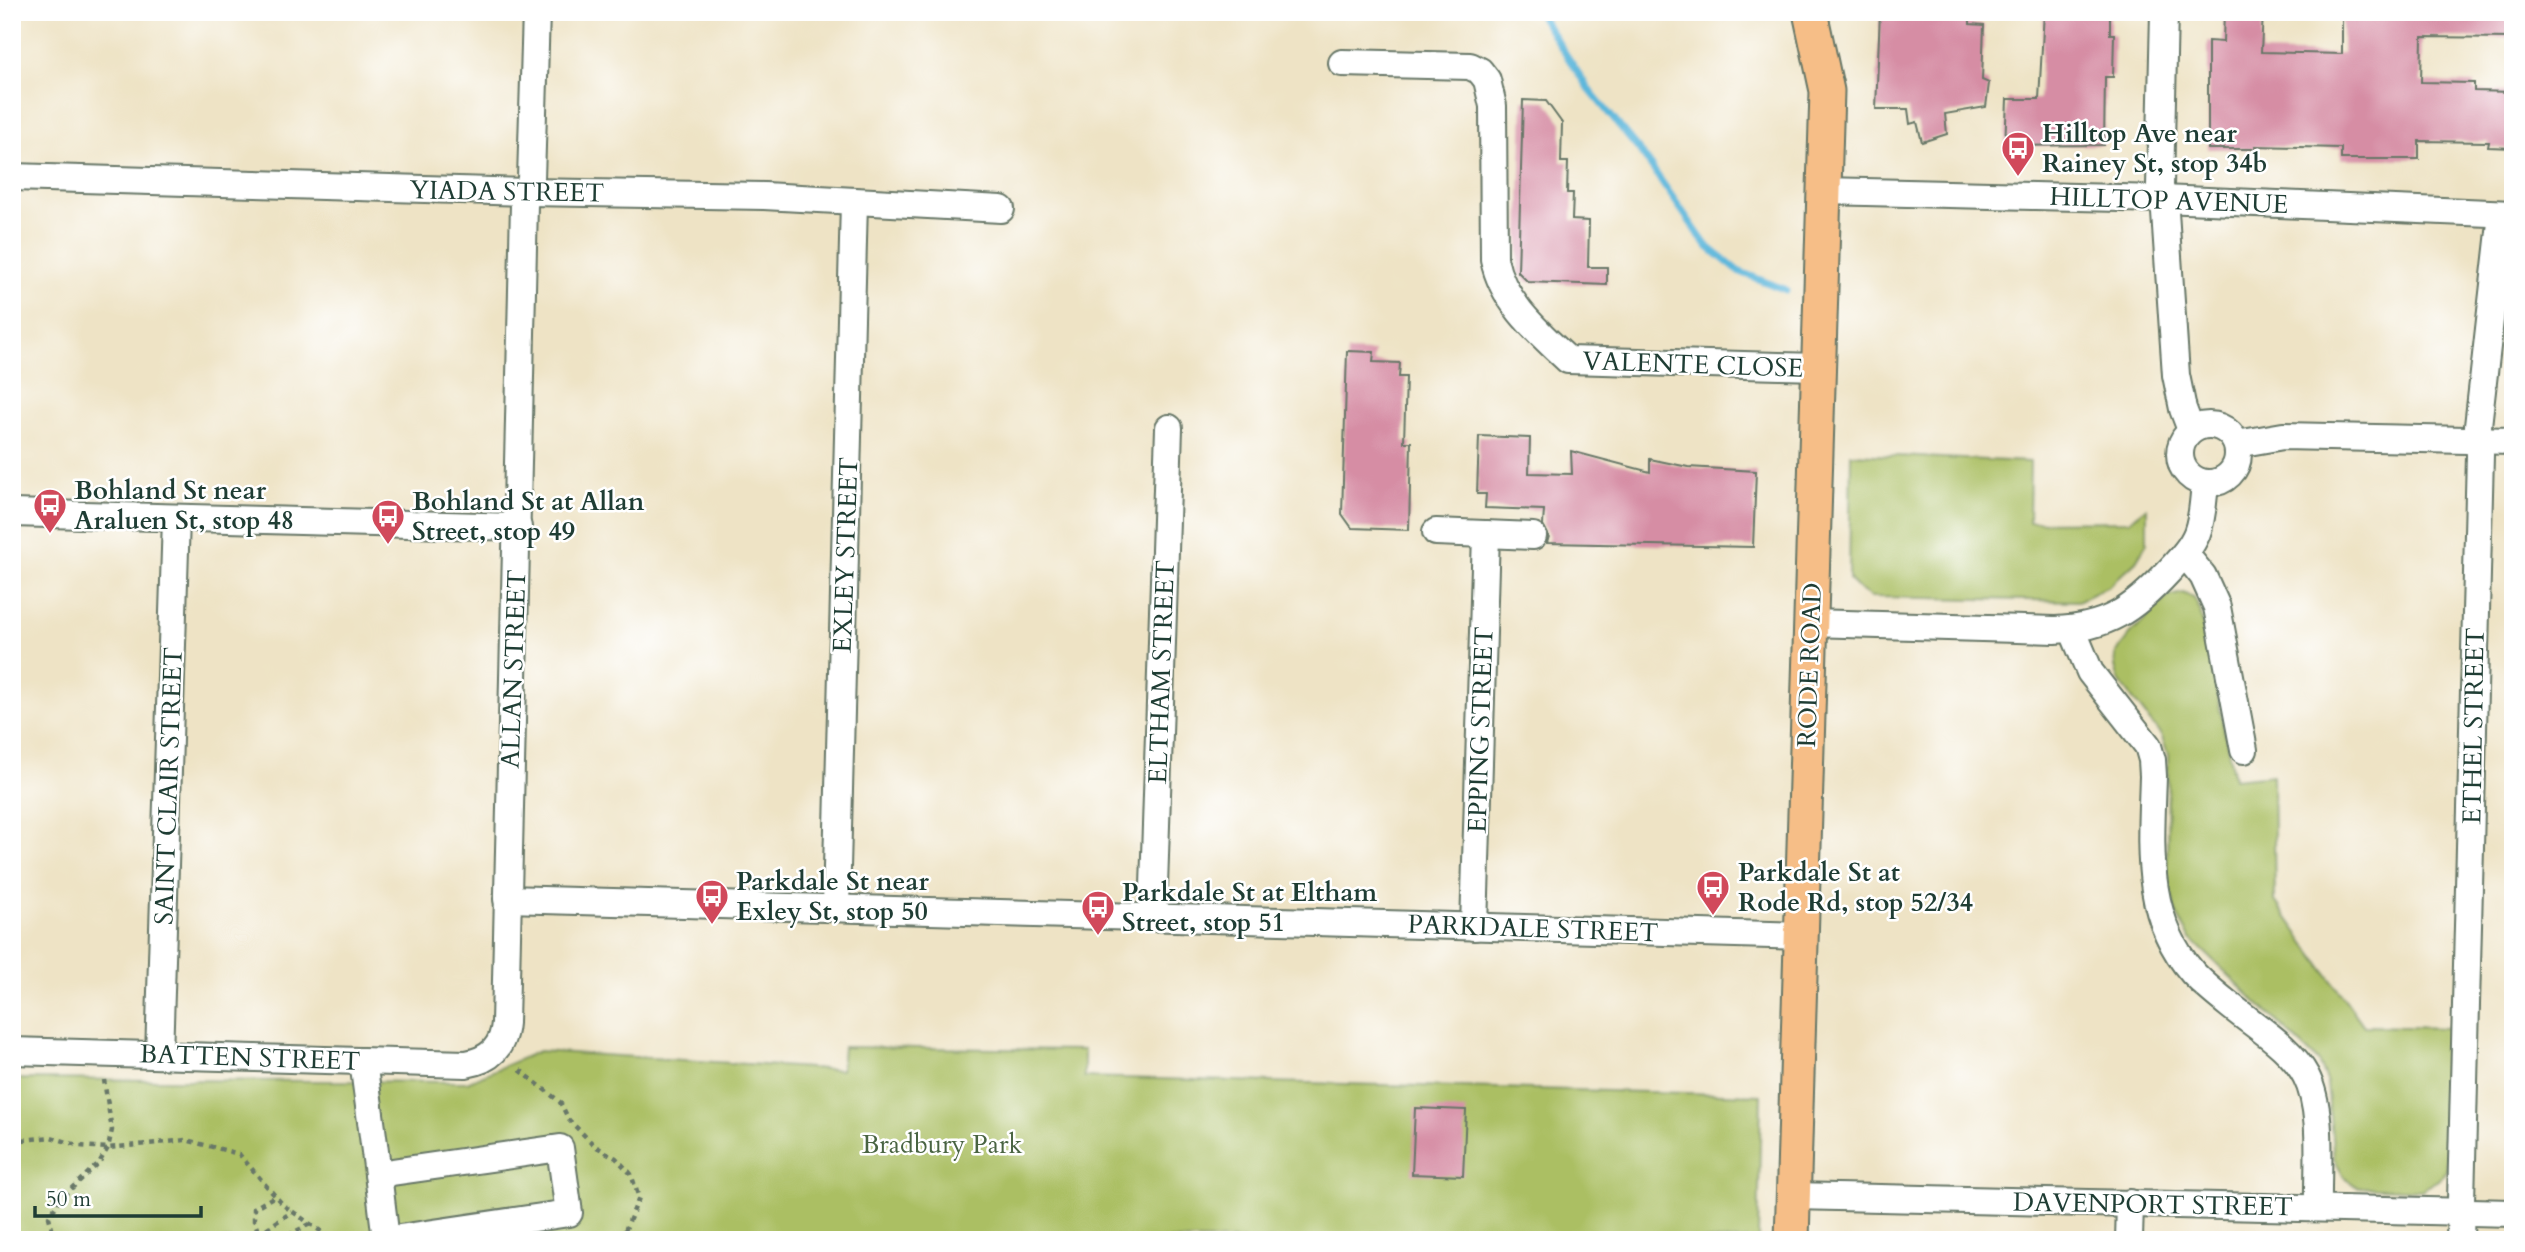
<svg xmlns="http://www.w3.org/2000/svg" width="2525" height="1252" font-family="Cardo,serif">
<rect width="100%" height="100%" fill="#fff"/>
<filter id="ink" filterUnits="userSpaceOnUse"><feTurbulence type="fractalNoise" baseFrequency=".0143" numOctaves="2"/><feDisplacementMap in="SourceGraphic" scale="14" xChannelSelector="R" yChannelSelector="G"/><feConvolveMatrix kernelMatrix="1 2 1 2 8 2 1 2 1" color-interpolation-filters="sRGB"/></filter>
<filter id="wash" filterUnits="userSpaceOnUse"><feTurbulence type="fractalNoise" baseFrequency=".00686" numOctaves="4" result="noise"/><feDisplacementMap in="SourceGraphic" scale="28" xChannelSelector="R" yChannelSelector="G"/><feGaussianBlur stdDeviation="1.57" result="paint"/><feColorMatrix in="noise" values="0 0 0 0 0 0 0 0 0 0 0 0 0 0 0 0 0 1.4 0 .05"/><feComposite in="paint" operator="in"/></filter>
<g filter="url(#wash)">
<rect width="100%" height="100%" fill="#eee3c5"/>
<g fill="#abbf64" stroke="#657e4c" stroke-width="2">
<polygon points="1851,454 2030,462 2029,522 2129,521 2147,507 2147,543 2136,561 2109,586 2078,601 1871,597 1860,590 1849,579"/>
<polygon points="2183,593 2194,598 2200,610 2234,779 2273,775 2275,901 2364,1026 2449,1028 2447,1169 2439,1180 2421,1190 2357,1187 2344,1177 2334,1159 2327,1083 2318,1061 2190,938 2177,915 2167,878 2168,755 2162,737 2120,682 2115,667 2116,653 2130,635 2167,597"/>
<polygon points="843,1047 1084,1050 1084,1077 1761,1095 1758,1240 12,1240 12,1079 467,1082 539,1051 841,1070"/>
</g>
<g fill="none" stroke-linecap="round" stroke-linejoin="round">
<polyline stroke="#5db7db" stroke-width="7" points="1538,12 1588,88 1643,155 1706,245 1738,271 1786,290"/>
</g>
<g id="blocks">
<g fill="#d68da4">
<polygon points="1880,12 1970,12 1970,24 1984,25 1982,80 1989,83 1986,107 1945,114 1947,134 1922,142 1917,122 1910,124 1908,109 1876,109"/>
<polygon points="2044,12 2110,12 2110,34 2114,34 2113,77 2105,77 2104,145 2005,146 2007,99 2039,99"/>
<polygon points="2224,12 2263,12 2261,52 2342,54 2342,12 2513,12 2513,38 2422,37 2421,82 2474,83 2474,91 2513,92 2513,148 2488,147 2489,142 2419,141 2419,159 2341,159 2341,148 2255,146 2255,149 2208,149 2208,41 2223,42"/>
<polygon points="1523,100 1546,101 1562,123 1561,162 1568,162 1567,193 1573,193 1572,220 1589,221 1588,267 1607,267 1607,285 1528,282 1518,272"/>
<polygon points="1347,351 1374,352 1373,362 1400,363 1399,377 1406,377 1404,442 1411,442 1409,530 1352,528 1342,514"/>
<polygon points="1479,436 1530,438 1529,473 1572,474 1571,451 1650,472 1650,459 1688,467 1756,471 1753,547 1547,543 1549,536 1543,525 1544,510 1485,508 1486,494 1477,494"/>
<polygon points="1415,1108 1466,1110 1463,1176 1412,1174"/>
</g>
</g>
</g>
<g filter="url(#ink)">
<use href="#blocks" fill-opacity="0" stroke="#677767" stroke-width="2"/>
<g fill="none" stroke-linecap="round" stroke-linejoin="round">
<defs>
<g id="minor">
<polyline points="2164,12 2160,186 2165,212 2176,375 2183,409 2191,430"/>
<path d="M1342,63L1470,66L1480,71L1487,80L1493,106L1494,259C1502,301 1538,332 1568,360L1819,367"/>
<polyline points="12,177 528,192 764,196 1001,209"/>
<polyline points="1824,191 2162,199 2513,214"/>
<circle cx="2209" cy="454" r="29"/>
<polyline points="2237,444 2283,436 2513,441"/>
<polyline points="12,513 518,527"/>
<polyline points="1436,532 1533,536"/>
<polyline points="2185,554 2203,576 2217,607 2244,750"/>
<path d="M1810,623L2055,630C2107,628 2134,609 2168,572C2179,560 2191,548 2197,533C2203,517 2203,500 2205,484"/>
<path d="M2072,629L2090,672L2148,746L2152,760L2153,776C2151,846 2143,916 2193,973C2206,987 2222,999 2237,1011C2261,1030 2292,1049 2306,1076C2324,1111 2317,1168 2318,1207"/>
<polyline points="507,899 1802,936"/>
<polyline points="836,907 854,202"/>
<polyline points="1153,917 1169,428"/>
<polyline points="1474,927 1486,534"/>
<path d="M12,1051L466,1064C490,1060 503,1047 505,1023L524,204L531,179L536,12"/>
<polyline points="159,1055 176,518"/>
<polyline points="363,1061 378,1174"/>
<polygon points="560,1148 569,1213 386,1240 378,1174"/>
<polyline points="1794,1196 2513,1213"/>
<polyline points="2129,1240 2130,1203"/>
<polyline points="2460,1240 2480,455 2478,426 2502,214"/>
</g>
<polyline id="major" points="1792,1240 1827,91 1810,12"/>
</defs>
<use href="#minor" stroke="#677767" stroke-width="30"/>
<use href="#major" stroke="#677767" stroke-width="37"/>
<g stroke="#677767" stroke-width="4.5" stroke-dasharray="5 5" stroke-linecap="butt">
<polyline points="520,1070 560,1102 569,1120 595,1146 616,1158 631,1174 639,1198 621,1240"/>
<polyline points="12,1141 51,1137 80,1146 108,1148 186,1140 239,1154 283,1205 322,1232 326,1240"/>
<polyline points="258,1234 292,1212"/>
<polyline points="55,1240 49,1217 62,1197 99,1163 108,1148 112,1130 104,1080"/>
<polyline points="262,1240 254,1221 254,1208 275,1196"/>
<polyline points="279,1240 310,1224"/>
</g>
<use href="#minor" stroke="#fff" stroke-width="26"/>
<use href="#major" stroke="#f6be87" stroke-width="33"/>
</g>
</g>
<defs>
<symbol id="bus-pin" viewBox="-11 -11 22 30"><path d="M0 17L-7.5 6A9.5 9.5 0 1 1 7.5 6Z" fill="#d1495b" stroke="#fff"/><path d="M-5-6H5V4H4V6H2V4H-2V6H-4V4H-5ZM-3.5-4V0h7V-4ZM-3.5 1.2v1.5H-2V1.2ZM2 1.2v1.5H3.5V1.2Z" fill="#fff"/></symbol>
</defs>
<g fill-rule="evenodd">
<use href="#bus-pin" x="1999" y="129" width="38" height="52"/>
<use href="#bus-pin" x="31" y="486" width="38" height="52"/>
<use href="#bus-pin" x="369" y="497" width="38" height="52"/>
<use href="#bus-pin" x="1694" y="868" width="38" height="52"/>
<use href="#bus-pin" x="693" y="877" width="38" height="52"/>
<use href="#bus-pin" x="1079" y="888" width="38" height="52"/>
</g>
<g text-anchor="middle" stroke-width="5" stroke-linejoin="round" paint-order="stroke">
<g font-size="26" font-weight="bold" fill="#1f3d34" stroke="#fff" text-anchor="start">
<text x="2042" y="142">Hilltop Ave near<tspan x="2042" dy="30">Rainey St, stop 34b</tspan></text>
<text x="74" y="499">Bohland St near<tspan x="74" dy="30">Araluen St, stop 48</tspan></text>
<text x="412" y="510">Bohland St at Allan<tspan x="412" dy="30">Street, stop 49</tspan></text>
<text x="1738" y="881">Parkdale St at<tspan x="1738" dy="30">Rode Rd, stop 52/34</tspan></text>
<text x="736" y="890">Parkdale St near<tspan x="736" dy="30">Exley St, stop 50</tspan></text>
<text x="1122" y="901">Parkdale St at Eltham<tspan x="1122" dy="30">Street, stop 51</tspan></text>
</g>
<g font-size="26" fill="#1f3d34" stroke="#fff">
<text transform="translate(507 191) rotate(1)" y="9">YIADA STREET</text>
<text transform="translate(2169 200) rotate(2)" y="9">HILLTOP AVENUE</text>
<text transform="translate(1693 364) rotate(2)" y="9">VALENTE CLOSE</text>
<text transform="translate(845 555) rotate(-88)" y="9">EXLEY STREET</text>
<text transform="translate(1809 665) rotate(-88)" y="9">RODE ROAD</text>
<text transform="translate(513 669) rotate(-88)" y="9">ALLAN STREET</text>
<text transform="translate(1161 672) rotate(-88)" y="9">ELTHAM STREET</text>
<text transform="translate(2473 726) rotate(-89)" y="9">ETHEL STREET</text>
<text transform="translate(1480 730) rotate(-88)" y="9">EPPING STREET</text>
<text transform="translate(168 786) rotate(-88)" y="9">SAINT CLAIR STREET</text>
<text transform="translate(1533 928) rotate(2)" y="9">PARKDALE STREET</text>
<text transform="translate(250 1057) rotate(2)" y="9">BATTEN STREET</text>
<text transform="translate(2153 1204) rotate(1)" y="9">DAVENPORT STREET</text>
</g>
<g font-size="26" fill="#496442" stroke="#fff">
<text x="942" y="1153">Bradbury Park</text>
</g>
</g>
<rect width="2525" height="1252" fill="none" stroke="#fff" stroke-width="42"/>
<path d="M35 1206v10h166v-10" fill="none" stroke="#1f3d34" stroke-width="3.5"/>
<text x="46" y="1206" font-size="21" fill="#1f3d34" stroke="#ffffff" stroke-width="5" paint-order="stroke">50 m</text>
</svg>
